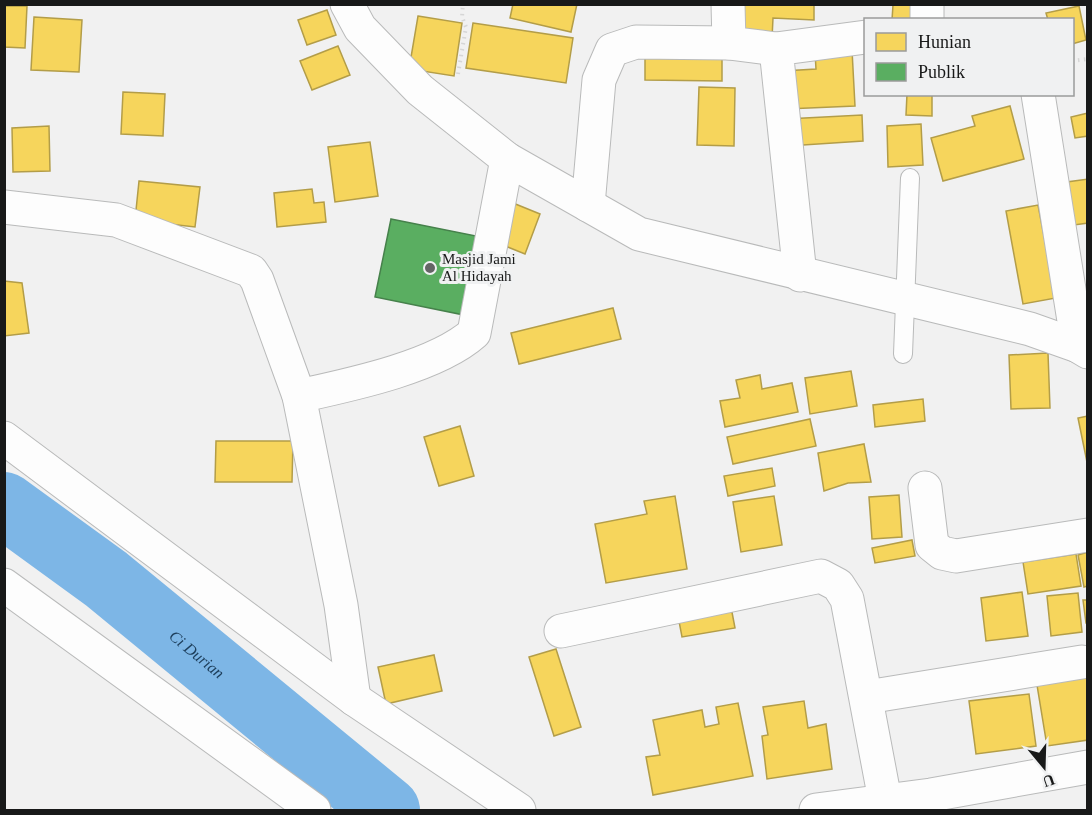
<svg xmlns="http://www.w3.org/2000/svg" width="1092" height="815" font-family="'Times New Roman',serif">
<rect width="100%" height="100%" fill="#f1f1f1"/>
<g fill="#f6d55c" stroke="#b39d48" stroke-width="1.5">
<polygon points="513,4 577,4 571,32 510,18"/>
<polygon points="739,4 814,4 814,20 773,18 772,39 737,37"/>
<polygon points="917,4 916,20 892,20 893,5"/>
<polygon points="4,6 27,6 25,48 4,47"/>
<polygon points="1079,6 1086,40 1072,44 1072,20 1048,20 1046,13"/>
<polygon points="327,10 336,35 307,45 298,20"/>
<polygon points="418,16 462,23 454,76 409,69"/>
<polygon points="34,17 82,20 79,72 31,70"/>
<polygon points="473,23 573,38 566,83 466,68"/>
<polygon points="338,46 350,75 312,90 300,61"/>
<polygon points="645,46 722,47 722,81 645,80"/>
<polygon points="852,50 855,106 786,109 783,71 816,69 815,52"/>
<polygon points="699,87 735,88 734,146 697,145"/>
<polygon points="123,92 165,94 163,136 121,134"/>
<polygon points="907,94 932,94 932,116 906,115"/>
<polygon points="1010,106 1024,159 943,181 931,138 975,126 972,116"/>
<polygon points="1088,113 1088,136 1075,138 1071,117"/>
<polygon points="862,115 863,141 788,146 786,119"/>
<polygon points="921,124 923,165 888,167 887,126"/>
<polygon points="49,126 50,171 13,172 12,128"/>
<polygon points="370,142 378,196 335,202 328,147"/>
<polygon points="1088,179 1088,223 1074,225 1067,182"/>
<polygon points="139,181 200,187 195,227 135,220"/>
<polygon points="312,189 314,203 324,202 326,222 277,227 274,193"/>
<polygon points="513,203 540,214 525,254 498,243"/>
<polygon points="1038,205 1056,298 1023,304 1006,211"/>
<polygon points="4,281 22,283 29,333 4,336"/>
<polygon points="613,308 621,339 519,364 511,333"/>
<polygon points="1048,353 1050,408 1011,409 1009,355"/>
<polygon points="851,371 857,406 810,414 805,378"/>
<polygon points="760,375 762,389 792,383 798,412 725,427 720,401 740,398 736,380"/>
<polygon points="923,399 925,421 875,427 873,405"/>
<polygon points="1088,416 1088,467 1078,418"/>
<polygon points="810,419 816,446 733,464 727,437"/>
<polygon points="460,426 474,476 439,486 424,437"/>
<polygon points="216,441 293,441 292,482 215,482"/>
<polygon points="864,444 871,482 848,483 824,491 818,453"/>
<polygon points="772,468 775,486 728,496 724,476"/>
<polygon points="899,495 902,537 872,539 869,497"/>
<polygon points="675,496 687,569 606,583 595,524 647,514 644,501"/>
<polygon points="774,496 782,545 741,552 733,502"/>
<polygon points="912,540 915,556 875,563 872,548"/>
<polygon points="1088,552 1088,586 1084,587 1078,555"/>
<polygon points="1076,554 1081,586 1028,594 1023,562"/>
<polygon points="1022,592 1028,636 986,641 981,598"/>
<polygon points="1078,593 1082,632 1051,636 1047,596"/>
<polygon points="1083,600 1088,600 1088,623 1086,623"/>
<polygon points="731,607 735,628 682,637 678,616"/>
<polygon points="556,649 581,727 554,736 529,657"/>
<polygon points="434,655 442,691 386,704 378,667"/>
<polygon points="1088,677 1088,740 1047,746 1037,685"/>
<polygon points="1029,694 1036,746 976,754 969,701"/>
<polygon points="804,701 808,728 826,724 832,769 767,779 762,736 768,735 763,707"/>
<polygon points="738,703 753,776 653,795 646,757 660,755 653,720 702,710 705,727 719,724 716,707"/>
</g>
<polygon fill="#5aae61" stroke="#46814b" stroke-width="1.5" points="391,219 486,238 469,316 375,297"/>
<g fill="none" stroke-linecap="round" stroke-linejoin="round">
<path stroke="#7db6e6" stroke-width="66" id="s1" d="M4,505L106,579L387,810"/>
<defs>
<polyline id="service" points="903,354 910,178"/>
<g id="minor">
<polyline points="347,4 360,28 420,90 507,159 639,234 1030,329 1078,346 1088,352"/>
<polyline points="728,4 729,43 776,49"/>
<polyline points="927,4 927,20"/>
<polyline points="1038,94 1078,346"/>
<polyline points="588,205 599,80 612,50 636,42 729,43"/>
<polyline points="4,207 116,220 251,271 257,280 299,396 341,605 354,699"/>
<polyline points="800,275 776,49 866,37"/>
<path d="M299,396C349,385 436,367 474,333L507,159"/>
<polyline points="4,438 354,699 519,810"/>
<polyline points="925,488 932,545 942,553 956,556 1088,535"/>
<polyline points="4,585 314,810"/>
<polyline points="561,631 821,576 838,585 847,599 885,800"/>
<polyline points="867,697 1082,662"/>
<polyline points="816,810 931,795 1088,767"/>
</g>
</defs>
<use href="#service" stroke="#b9baba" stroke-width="20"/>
<use href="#minor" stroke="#b9baba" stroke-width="35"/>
<g stroke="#d6d6d6" stroke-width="4" stroke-dasharray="1.5 4.5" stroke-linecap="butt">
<polyline points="1072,61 1088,59"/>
<polyline points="458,74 466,27 462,17 463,4"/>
</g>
<use href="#service" stroke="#fdfdfd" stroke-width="18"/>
<use href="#minor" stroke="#fdfdfd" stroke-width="33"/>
</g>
<circle fill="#646565" stroke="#f0f1f2" stroke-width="2" cx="430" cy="268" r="6"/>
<g text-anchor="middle" stroke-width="6" stroke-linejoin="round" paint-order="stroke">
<g font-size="15" fill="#181919" stroke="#f0f1f2" text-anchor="start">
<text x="442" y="264">Masjid Jami<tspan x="442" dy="17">Al Hidayah</tspan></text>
</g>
<g font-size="16" font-style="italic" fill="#1d3e5b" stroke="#f0f1f2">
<text dy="6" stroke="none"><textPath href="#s1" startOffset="244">Ci Durian</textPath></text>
</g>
</g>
<rect width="1092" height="815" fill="none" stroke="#181919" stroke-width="12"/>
<rect x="864" y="18" width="210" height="78" fill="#f0f1f2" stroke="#9a9b9b" stroke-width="1.5"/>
<rect x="876" y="33" width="30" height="18" fill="#f6d55c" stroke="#9a9b9b" stroke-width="1.5"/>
<text x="918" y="48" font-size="18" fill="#181919">Hunian</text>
<rect x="876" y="63" width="30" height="18" fill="#5aae61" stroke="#9a9b9b" stroke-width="1.5"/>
<text x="918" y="78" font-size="18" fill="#181919">Publik</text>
<g transform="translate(1044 767) rotate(161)" stroke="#f0f1f2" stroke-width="4.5" paint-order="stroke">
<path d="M0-4.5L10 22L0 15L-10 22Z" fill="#181919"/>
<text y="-9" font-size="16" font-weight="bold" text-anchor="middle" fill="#181919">U</text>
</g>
</svg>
